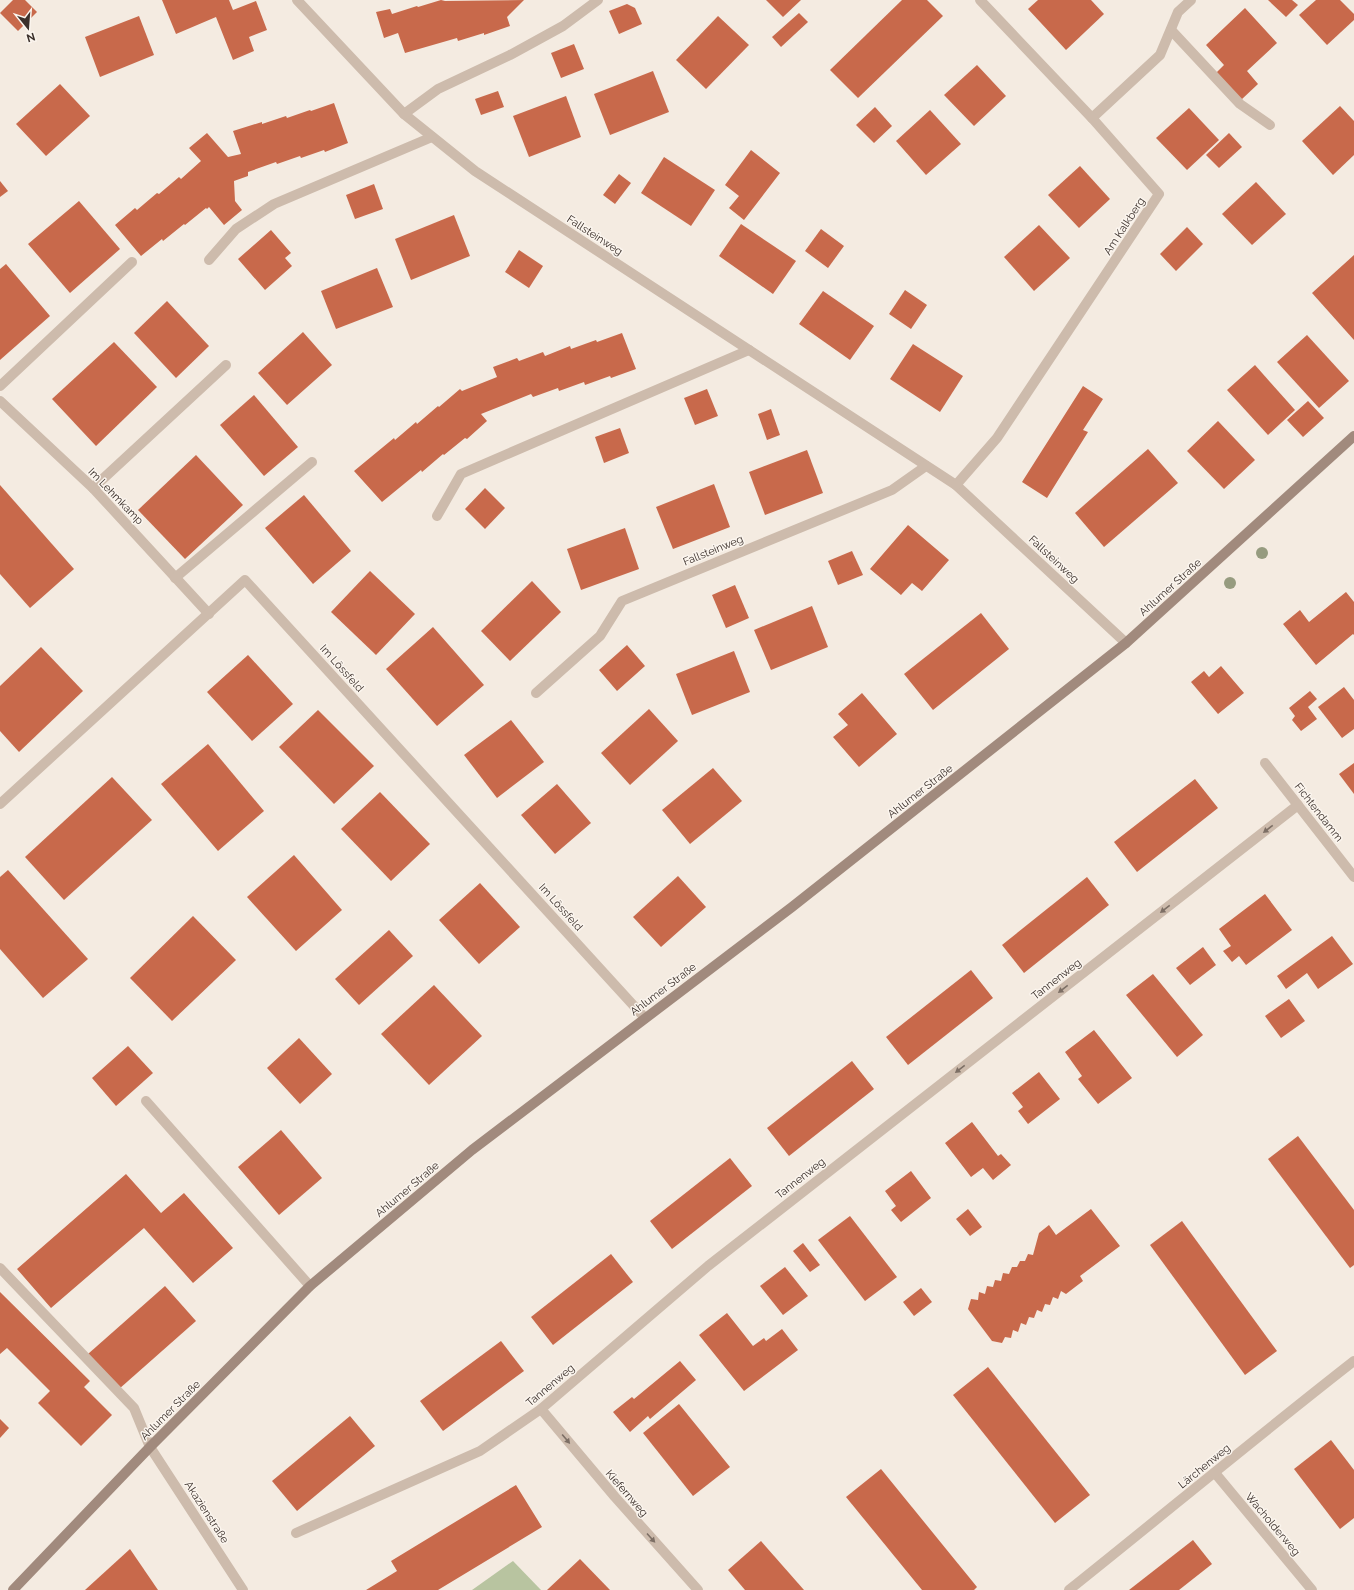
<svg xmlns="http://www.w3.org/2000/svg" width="1354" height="1590" font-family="Raleway,sans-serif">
<rect width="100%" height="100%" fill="#f4ebe1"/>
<polygon fill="#b8c4a0" points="513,1561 541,1590 472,1590"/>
<g fill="#c8694b">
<polygon points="13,0 25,0 37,12 18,31 0,13"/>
<polygon points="162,0 229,0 233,10 256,1 267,30 249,37 254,51 233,60 216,17 176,34"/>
<polygon points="441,0 445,1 524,0 507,17 510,26 484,35 484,33 458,41 457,38 405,53 398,33 384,38 376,12 390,9 392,14 417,6 418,7"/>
<polygon points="766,0 801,0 783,17"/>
<polygon points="902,0 927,0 943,16 858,98 830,70"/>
<polygon points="1038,0 1091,0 1104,14 1066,50 1028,9"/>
<polygon points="1268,0 1292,0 1298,5 1286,17"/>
<polygon points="1316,0 1340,0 1354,14 1354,20 1327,45 1299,15"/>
<polygon points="627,4 635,8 642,24 619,34 609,11"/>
<polygon points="1245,8 1277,43 1247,71 1258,84 1241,100 1216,73 1224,65 1206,45"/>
<polygon points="799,13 808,22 781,47 772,37"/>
<polygon points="139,16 154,55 100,77 85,37"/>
<polygon points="718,16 749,45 706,89 676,60"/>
<polygon points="574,44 584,69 561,78 551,53"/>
<polygon points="977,65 1006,96 974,126 944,95"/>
<polygon points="653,71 669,112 610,135 594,94"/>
<polygon points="60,84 90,116 46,156 16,124"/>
<polygon points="498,91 504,107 481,115 475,99"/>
<polygon points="566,96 581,137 529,157 513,116"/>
<polygon points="334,103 348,143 325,152 324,150 301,158 300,156 277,164 276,162 248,172 248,176 234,181 235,201 242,210 224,225 209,207 207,209 206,208 185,225 184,224 163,241 162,239 141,256 115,225 135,208 137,210 157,193 159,194 179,177 181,179 201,161 189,148 207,133 228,157 241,154 233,131 262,122 262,124 286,116 287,118 310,110 311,111"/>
<polygon points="1340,106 1354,121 1354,155 1333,175 1302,141"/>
<polygon points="875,107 892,126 874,143 856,125"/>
<polygon points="1189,108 1219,140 1187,170 1156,138"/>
<polygon points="930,110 961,144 926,175 896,141"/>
<polygon points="1229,133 1242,147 1219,168 1206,155"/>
<polygon points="751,150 780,173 744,220 729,208 739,196 725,185"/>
<polygon points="664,157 715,190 691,226 641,193"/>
<polygon points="1080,166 1110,199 1079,228 1048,195"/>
<polygon points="619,174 631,183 615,204 603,195"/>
<polygon points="0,181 8,191 0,197"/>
<polygon points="1256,182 1286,214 1252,245 1222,214"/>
<polygon points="374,184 383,209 355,219 346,195"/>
<polygon points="79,201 120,249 70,293 28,244"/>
<polygon points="454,215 470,256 411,280 395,239"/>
<polygon points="741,224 796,261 773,294 719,256"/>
<polygon points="1039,225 1070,258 1034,291 1004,257"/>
<polygon points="1187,227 1203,244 1176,271 1160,254"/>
<polygon points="821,229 844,246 828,268 805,251"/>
<polygon points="271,230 291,253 285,258 292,266 265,290 238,259"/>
<polygon points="519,250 543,266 529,288 505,272"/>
<polygon points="1354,255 1354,340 1312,293"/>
<polygon points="6,264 50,316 0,360 0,269"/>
<polygon points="377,268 393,307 336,329 321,291"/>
<polygon points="905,290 927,305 911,329 889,314"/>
<polygon points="823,291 874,326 850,360 799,324"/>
<polygon points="167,301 209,346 176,378 134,333"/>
<polygon points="303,332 332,365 287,405 258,373"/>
<polygon points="622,333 636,369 611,378 610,376 585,385 584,382 559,391 558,388 533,397 531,394 481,414 487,421 467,439 465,438 444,455 443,454 422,472 421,470 382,502 354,471 394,438 395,440 416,422 417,424 438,406 439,407 460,389 462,391 497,377 493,367 517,358 519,361 543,352 545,356 570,346 571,349 596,340 597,342"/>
<polygon points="1307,335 1349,381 1319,408 1277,362"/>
<polygon points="114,342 157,387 96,446 52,399"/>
<polygon points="913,344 963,376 940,412 890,379"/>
<polygon points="1255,365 1295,410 1268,435 1227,390"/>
<polygon points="1083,386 1103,399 1083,430 1088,432 1047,498 1022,482"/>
<polygon points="707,389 718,416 695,425 684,398"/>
<polygon points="254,395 298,447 264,476 220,425"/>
<polygon points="1308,401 1324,418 1303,437 1287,420"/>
<polygon points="771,409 780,435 767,440 758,414"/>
<polygon points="1218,421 1255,460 1224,489 1187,451"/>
<polygon points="620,428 629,453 604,463 595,437"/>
<polygon points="1148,449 1178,483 1104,547 1075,513"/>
<polygon points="807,450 823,493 765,515 749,472"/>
<polygon points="196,455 243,505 185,559 138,510"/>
<polygon points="714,484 730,527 673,549 656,507"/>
<polygon points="0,485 74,569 30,608 0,574"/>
<polygon points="485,488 505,508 485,529 465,509"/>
<polygon points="304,495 351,551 313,584 265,528"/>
<polygon points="908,525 949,560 922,591 912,583 901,595 870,569"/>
<polygon points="625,528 639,569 581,590 567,549"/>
<polygon points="852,551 863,575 838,585 828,561"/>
<polygon points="370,571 415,614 376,655 331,612"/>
<polygon points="532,581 561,612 510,661 481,631"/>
<polygon points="735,585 749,618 726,628 712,595"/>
<polygon points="1346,592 1354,602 1354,635 1353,634 1316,665 1283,624 1300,610 1309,622"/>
<polygon points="812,606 828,647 771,670 754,630"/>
<polygon points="981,613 1009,649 933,710 904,674"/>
<polygon points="433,627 484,685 437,726 386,669"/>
<polygon points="627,645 645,666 617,691 599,670"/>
<polygon points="41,647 83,691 19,752 0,731 0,686"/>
<polygon points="734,651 750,692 692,715 676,674"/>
<polygon points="248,655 293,704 252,741 207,692"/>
<polygon points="1221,666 1244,693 1218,714 1191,682 1204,671 1209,677"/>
<polygon points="1344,687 1354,700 1354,729 1342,738 1318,707"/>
<polygon points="1310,691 1317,699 1308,707 1317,719 1301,731 1292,720 1295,716 1289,708"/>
<polygon points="862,693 897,734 859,767 833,737 848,725 838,714"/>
<polygon points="649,709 678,741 630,785 601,753"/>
<polygon points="318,710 374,766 334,804 279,747"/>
<polygon points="511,720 544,762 497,798 464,755"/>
<polygon points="208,744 264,811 218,851 161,784"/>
<polygon points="1354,763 1354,794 1339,774"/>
<polygon points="713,768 742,801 690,844 662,810"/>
<polygon points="112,777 152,820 64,900 25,857"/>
<polygon points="1195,779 1218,808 1137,872 1114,842"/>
<polygon points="557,784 591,823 555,854 521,815"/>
<polygon points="380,792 430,844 391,881 341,829"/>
<polygon points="294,855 342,910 296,951 247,897"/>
<polygon points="8,870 88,959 43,998 0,949 0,877"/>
<polygon points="678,876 706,907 661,947 633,917"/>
<polygon points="1087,877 1109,905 1024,973 1002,945"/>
<polygon points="480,883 520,927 479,964 439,920"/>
<polygon points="1265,894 1292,930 1246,965 1239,956 1232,962 1223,951 1231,946 1219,929"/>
<polygon points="193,916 236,960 172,1021 130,978"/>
<polygon points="389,930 413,956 359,1005 335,979"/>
<polygon points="1332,936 1353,964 1318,989 1307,973 1286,989 1277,976"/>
<polygon points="1203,947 1216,965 1190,985 1176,968"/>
<polygon points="971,970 993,998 908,1065 886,1037"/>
<polygon points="1153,974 1203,1035 1177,1057 1126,995"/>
<polygon points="434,985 482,1036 429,1085 381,1034"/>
<polygon points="1289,999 1305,1021 1281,1038 1265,1016"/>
<polygon points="1094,1030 1132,1078 1098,1104 1078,1079 1082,1076 1065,1052"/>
<polygon points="299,1038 332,1074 300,1104 267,1068"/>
<polygon points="128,1046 153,1073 116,1106 92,1078"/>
<polygon points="852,1061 874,1089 789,1156 767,1128"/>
<polygon points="1039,1072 1060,1099 1028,1124 1018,1111 1023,1107 1012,1093"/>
<polygon points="972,1122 998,1156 1001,1154 1011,1165 993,1180 983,1168 971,1177 945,1143"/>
<polygon points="281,1130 322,1178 279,1215 238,1167"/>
<polygon points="1298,1136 1354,1210 1354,1265 1350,1268 1268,1159"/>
<polygon points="730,1158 752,1186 672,1249 650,1221"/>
<polygon points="911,1171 931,1198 901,1222 891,1210 896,1206 885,1191"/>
<polygon points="126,1174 161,1213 184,1193 233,1248 193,1283 144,1228 51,1308 17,1269"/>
<polygon points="968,1209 982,1227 970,1236 956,1219"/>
<polygon points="1091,1209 1120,1246 1080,1276 1083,1281 1066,1294 1061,1291 1058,1299 1053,1297 1050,1305 1045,1304 1042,1312 1037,1310 1034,1318 1029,1317 1026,1325 1021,1323 1018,1332 1013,1330 1011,1338 1005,1337 1002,1343 992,1341 968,1309 971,1299 978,1300 979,1292 985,1294 987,1286 993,1287 995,1280 1001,1281 1003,1273 1009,1274 1012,1267 1017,1267 1020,1261 1025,1261 1028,1254 1033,1255 1039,1233 1049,1225 1056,1235"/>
<polygon points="850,1216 897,1277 865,1301 818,1240"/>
<polygon points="1182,1221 1277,1351 1245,1375 1150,1245"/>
<polygon points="803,1243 820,1265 810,1272 793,1251"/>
<polygon points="611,1254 633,1282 553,1345 531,1317"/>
<polygon points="785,1267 808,1296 783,1315 760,1286"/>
<polygon points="165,1286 196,1321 119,1389 88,1354"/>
<polygon points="921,1288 932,1302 914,1316 903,1302"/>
<polygon points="0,1292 90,1381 84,1387 112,1415 81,1446 38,1403 50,1391 7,1348 0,1354"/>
<polygon points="727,1313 753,1346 764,1338 766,1341 782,1329 798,1350 744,1391 699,1335"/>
<polygon points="501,1341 524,1371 443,1431 420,1401"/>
<polygon points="680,1361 696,1380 650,1419 648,1416 630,1432 613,1412 632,1397 634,1399"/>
<polygon points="988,1367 1090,1495 1055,1523 953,1395"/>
<polygon points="679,1404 730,1467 693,1496 643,1433"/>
<polygon points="350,1416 375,1446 297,1511 272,1481"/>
<polygon points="0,1419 9,1428 0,1438"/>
<polygon points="1331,1440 1354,1470 1354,1518 1340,1529 1294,1469"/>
<polygon points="881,1469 977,1587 974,1590 922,1590 846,1497"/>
<polygon points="516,1485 542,1527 438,1590 366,1590 397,1571 391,1561"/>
<polygon points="1193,1540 1212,1564 1179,1590 1129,1590"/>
<polygon points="761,1541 804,1590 745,1590 728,1570"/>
<polygon points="130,1549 158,1590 85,1590"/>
<polygon points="580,1559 610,1590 547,1590"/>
</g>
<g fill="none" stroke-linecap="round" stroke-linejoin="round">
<g stroke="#cdbbac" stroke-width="10">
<polyline points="1171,30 1240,104 1270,125"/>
<polyline points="146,1101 310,1286"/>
<polyline points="0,1268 134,1408 150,1447"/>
</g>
<g stroke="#cdbbac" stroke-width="10">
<polyline points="297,0 404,114 475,171 956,485 1126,643"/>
<polyline points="404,114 438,89 510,55 563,26 598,0"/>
<polyline points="1092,118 1160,55 1178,12 1191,0"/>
<polyline points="209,260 236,229 274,204 432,137"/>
<polyline points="0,386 132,262"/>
<polyline points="0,401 93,488 209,614"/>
<polyline points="956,485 997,438 1159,194 1092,118 980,0"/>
<polyline points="93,488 226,365"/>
<polyline points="437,516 461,474 749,350"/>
<polyline points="175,578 312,462"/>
<polyline points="536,693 600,636 622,601 892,490 926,466"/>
<polyline points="1265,763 1354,877"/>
<polyline points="0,804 245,580 645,1018"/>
<polyline points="541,1409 615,1497 698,1590"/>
<polyline points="150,1447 243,1590"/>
<polyline points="1215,1473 1312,1590"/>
<polyline points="296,1533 480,1451 541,1409 708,1266 1298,805"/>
<path d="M1069,1590C1164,1514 1258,1436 1354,1361"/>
</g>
<polyline stroke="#a18a7d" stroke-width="10" points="13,1590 150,1447 310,1286 472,1150 792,907 1126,643 1354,436"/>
</g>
<g fill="#969b7f">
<circle cx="1262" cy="553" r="6"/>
<circle cx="1230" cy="583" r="6"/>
</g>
<defs><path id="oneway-solid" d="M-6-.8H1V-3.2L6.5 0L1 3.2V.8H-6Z"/></defs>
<g fill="#7d6f65">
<use href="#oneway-solid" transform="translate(1268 829) rotate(142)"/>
<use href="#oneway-solid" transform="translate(1165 909) rotate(142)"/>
<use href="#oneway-solid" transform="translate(1063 989) rotate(142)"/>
<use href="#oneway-solid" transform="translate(960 1069) rotate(142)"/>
<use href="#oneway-solid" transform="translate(566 1439) rotate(50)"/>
<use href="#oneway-solid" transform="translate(651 1538) rotate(48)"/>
</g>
<g text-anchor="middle" stroke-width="3" stroke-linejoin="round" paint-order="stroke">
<g font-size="11" fill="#3b302b" stroke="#fbf5ee">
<text transform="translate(1124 226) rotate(-57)" y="4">Am Kalkberg</text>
<text transform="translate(595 235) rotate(33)" y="4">Fallsteinweg</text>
<text transform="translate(116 496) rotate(46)" y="4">Im Lehmkamp</text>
<text transform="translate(713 550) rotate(-22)" y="4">Fallsteinweg</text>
<text transform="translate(1054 559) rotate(43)" y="4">Fallsteinweg</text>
<text transform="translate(1170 587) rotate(-42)" y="4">Ahlumer Straße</text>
<text transform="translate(342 668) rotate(48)" y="4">Im Lössfeld</text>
<text transform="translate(920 791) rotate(-38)" y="4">Ahlumer Straße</text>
<text transform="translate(1319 812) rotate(52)" y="4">Fichtendamm</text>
<text transform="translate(561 907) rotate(48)" y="4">Im Lössfeld</text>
<text transform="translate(1056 979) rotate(-38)" y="4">Tannenweg</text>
<text transform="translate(663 989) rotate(-37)" y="4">Ahlumer Straße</text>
<text transform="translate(800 1178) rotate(-38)" y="4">Tannenweg</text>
<text transform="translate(407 1189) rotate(-40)" y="4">Ahlumer Straße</text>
<text transform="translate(550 1385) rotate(-40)" y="4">Tannenweg</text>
<text transform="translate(170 1410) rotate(-45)" y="4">Ahlumer Straße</text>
<text transform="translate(1204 1466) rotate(-39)" y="4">Lärchenweg</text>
<text transform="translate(627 1493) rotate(49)" y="4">Kiefernweg</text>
<text transform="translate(207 1512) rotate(57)" y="4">Akazienstraße</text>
<text transform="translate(1273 1524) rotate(50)" y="4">Wacholderweg</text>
</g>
</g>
<g transform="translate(28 28) rotate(163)" stroke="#fbf5ee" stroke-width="3" paint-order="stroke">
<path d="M0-3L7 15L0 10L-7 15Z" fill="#3b302b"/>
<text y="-6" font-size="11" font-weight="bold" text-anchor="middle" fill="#3b302b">N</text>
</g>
</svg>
